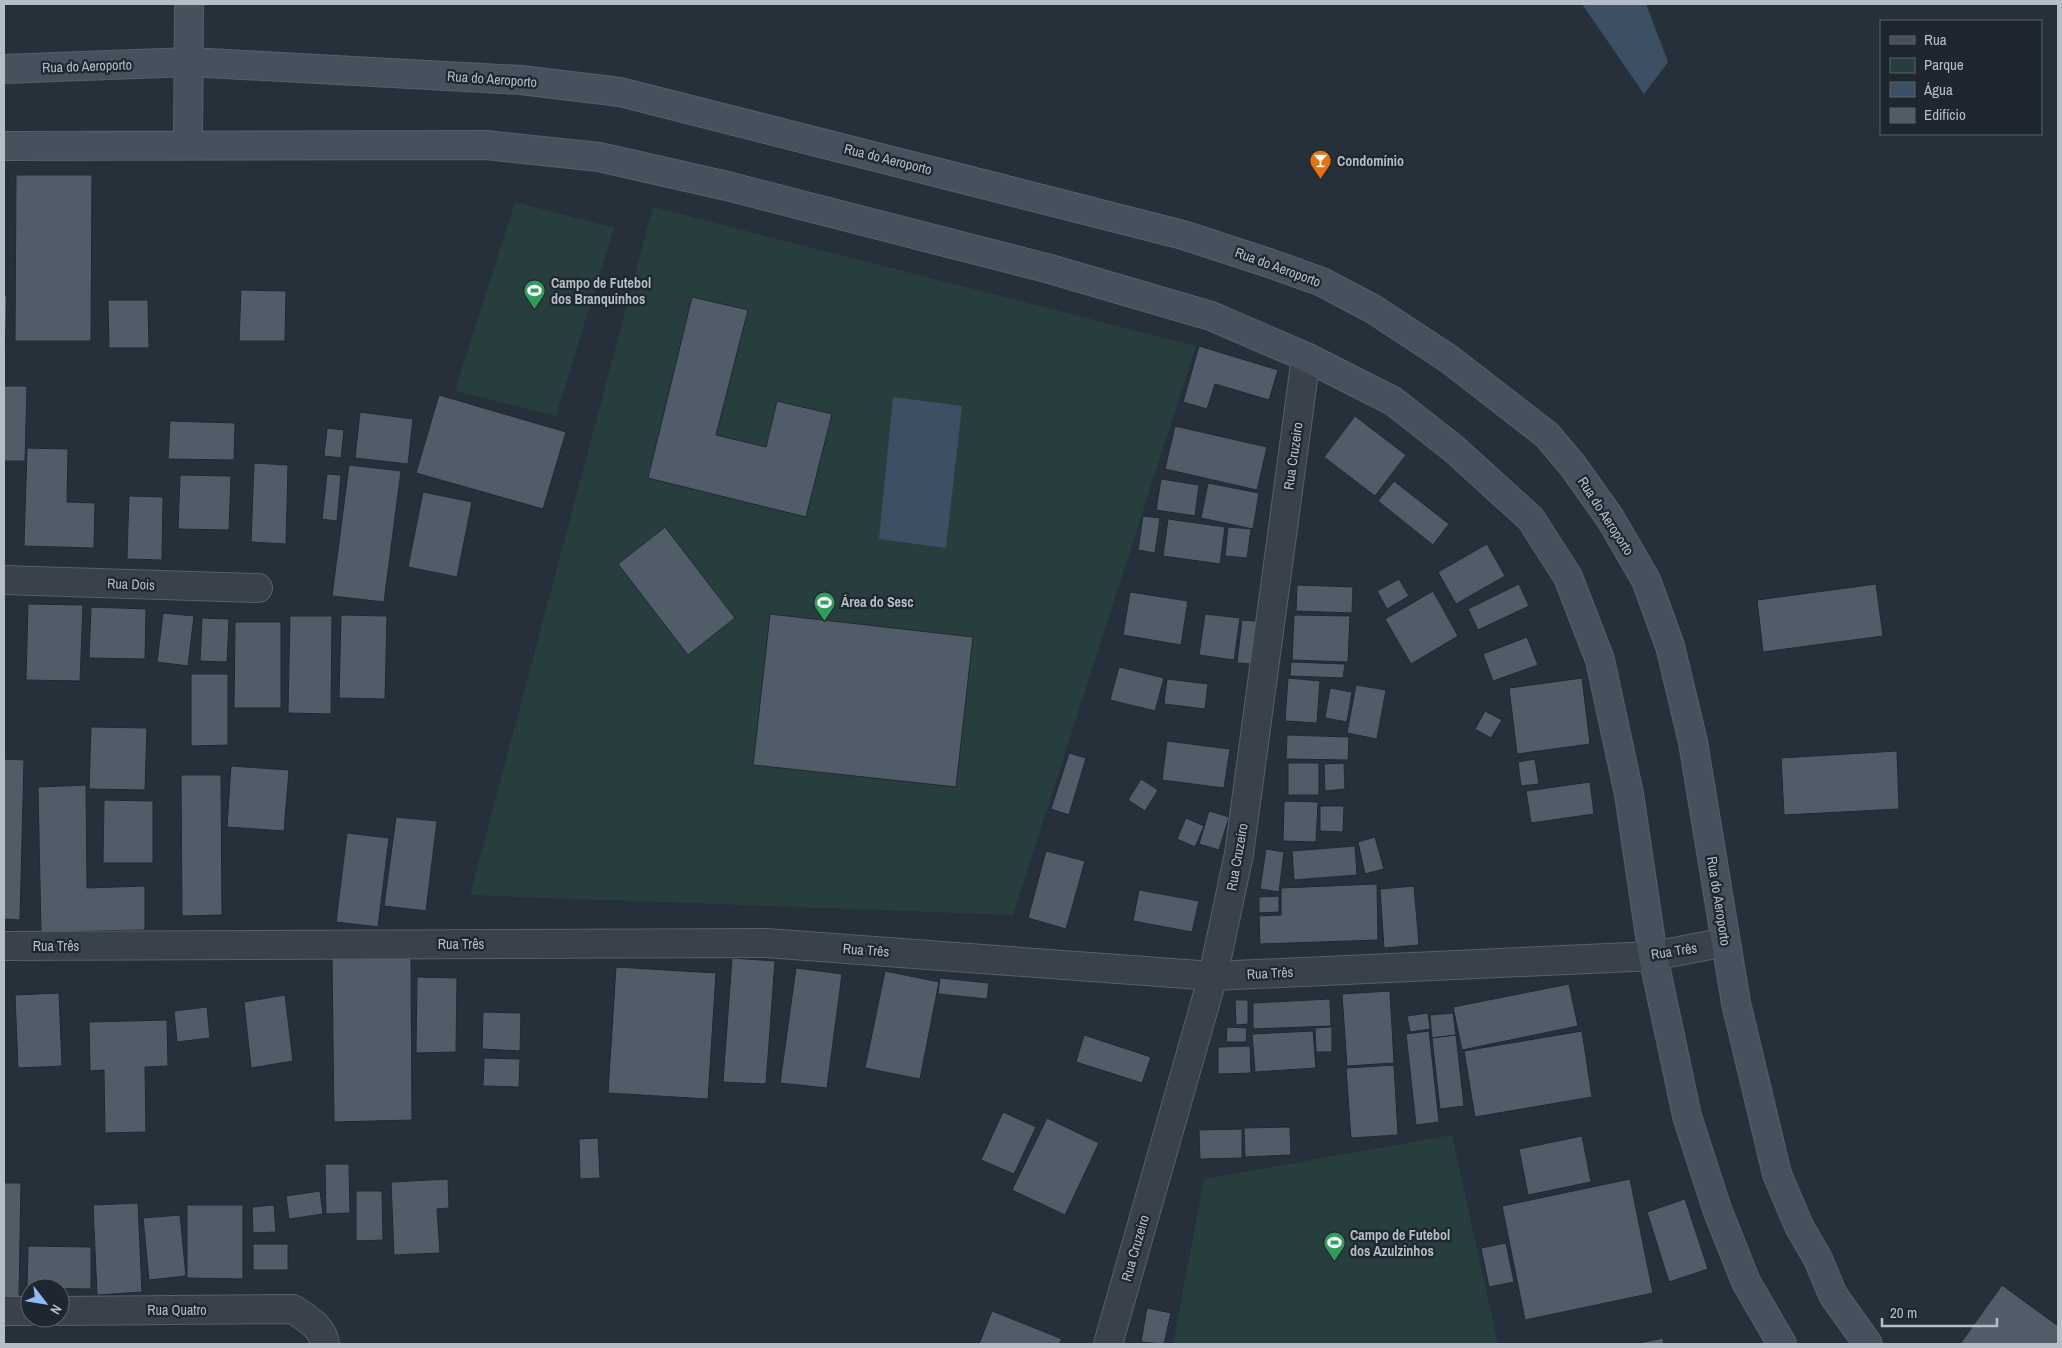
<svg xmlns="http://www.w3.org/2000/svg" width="2062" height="1348" font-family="'Archivo Narrow',sans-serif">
<rect width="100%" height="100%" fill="#25303b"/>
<g fill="#283d3d">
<polygon points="515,202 614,228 556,416 455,391"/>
<polygon points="653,207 1196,346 1013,915 470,895"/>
<polygon points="1452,1135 1498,1344 1173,1344 1204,1179"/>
</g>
<g fill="#3c4f63">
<polygon points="1582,4 1646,4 1668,62 1644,94"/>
<polygon points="893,397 962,406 946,548 879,539"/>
</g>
<g fill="#515c69" stroke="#202932">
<polygon points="16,175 92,175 91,341 15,341"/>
<polygon points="241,290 286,291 285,341 239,341"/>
<polygon points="4,296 7,296 5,351 4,351"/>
<polygon points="692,297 748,310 716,435 766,447 777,401 832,414 806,517 648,478"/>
<polygon points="108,300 148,300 149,348 109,348"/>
<polygon points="1199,346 1278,370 1269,400 1215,384 1207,409 1183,402"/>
<polygon points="4,386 27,386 25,461 4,461"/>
<polygon points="439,395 566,432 543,509 416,473"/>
<polygon points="360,412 413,419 408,464 355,458"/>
<polygon points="1355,416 1406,455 1375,496 1324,457"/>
<polygon points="170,421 235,423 234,460 168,459"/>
<polygon points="1175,426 1267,447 1257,490 1165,469"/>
<polygon points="327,428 344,430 341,458 324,456"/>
<polygon points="27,448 68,449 67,502 95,503 94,548 24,546"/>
<polygon points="254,463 288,465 286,544 251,542"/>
<polygon points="349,465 401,471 384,602 332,596"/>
<polygon points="327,474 341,475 337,521 322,519"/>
<polygon points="180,475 231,476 229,530 178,529"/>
<polygon points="1161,479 1199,485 1195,516 1156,510"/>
<polygon points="1394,481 1449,524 1433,545 1378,501"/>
<polygon points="1208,483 1259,493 1253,529 1201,518"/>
<polygon points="423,492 472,502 457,577 408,567"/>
<polygon points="129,496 163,497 162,560 127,559"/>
<polygon points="1143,516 1160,518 1155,553 1138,550"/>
<polygon points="1168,519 1225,527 1220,564 1163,556"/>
<polygon points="665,527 735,618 688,655 618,564"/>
<polygon points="1228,527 1251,529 1247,558 1225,556"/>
<polygon points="1487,544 1505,576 1456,604 1438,572"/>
<polygon points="1399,579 1409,596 1387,609 1377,591"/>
<polygon points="1519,584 1529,606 1478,630 1468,609"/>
<polygon points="1876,584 1883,636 1763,652 1757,600"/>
<polygon points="1297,585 1353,587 1352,613 1296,611"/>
<polygon points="1433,591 1458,636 1411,664 1385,619"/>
<polygon points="1130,592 1188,601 1181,645 1123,635"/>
<polygon points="28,604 83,605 80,681 26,680"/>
<polygon points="91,607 146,609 145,659 89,658"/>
<polygon points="163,613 194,616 188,666 157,662"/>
<polygon points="770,614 973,637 956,787 753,765"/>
<polygon points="1205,614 1240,618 1234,660 1199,655"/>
<polygon points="341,615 387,616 385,699 339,698"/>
<polygon points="1294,615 1350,616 1348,662 1292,660"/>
<polygon points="290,616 332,616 331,714 288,713"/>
<polygon points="202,618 229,619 227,662 200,661"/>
<polygon points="1242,620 1256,621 1252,664 1237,663"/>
<polygon points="235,622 281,622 281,708 234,708"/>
<polygon points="1527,637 1538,665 1493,681 1483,654"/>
<polygon points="1291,662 1345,664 1343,678 1290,676"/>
<polygon points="1119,667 1164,678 1155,711 1110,700"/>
<polygon points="191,674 228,674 228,745 191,746"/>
<polygon points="1288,678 1320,681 1317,723 1285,721"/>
<polygon points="1582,678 1590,744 1517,754 1509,688"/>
<polygon points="1167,679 1208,684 1205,709 1164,704"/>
<polygon points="1356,685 1386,690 1377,739 1347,733"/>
<polygon points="1330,688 1352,692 1347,722 1325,718"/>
<polygon points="1485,711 1502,720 1491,738 1475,729"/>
<polygon points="91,727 147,728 145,790 89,789"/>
<polygon points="1287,735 1349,737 1348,760 1286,759"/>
<polygon points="1167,741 1230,749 1224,788 1162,780"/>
<polygon points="1897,751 1899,809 1784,815 1781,758"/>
<polygon points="1069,753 1086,758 1069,815 1051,809"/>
<polygon points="4,759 24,760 20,920 4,919"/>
<polygon points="1535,759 1539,784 1521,786 1518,762"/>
<rect x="1288" y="763" width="31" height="32"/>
<polygon points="1344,763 1345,789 1325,791 1324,764"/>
<polygon points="231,766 289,770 284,831 227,827"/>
<polygon points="181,775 221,775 222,915 182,916"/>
<polygon points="1141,779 1158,790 1145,811 1128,800"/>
<polygon points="1590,782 1594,814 1531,823 1526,791"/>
<polygon points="86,785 87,888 145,886 145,930 41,932 38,787"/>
<polygon points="104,800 153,801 153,863 103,863"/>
<polygon points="1284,801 1318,802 1316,842 1283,841"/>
<polygon points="1320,806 1344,806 1343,832 1320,831"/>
<polygon points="1209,811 1229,817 1219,850 1199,844"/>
<polygon points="396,817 437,821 426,911 384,906"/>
<polygon points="1186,818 1204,826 1195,847 1177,839"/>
<polygon points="347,833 389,838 378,927 336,922"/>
<polygon points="1375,837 1384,869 1365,874 1358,842"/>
<polygon points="1355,846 1357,875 1294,880 1292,851"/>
<polygon points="1266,849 1284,852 1279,892 1260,889"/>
<polygon points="1046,851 1085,861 1066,929 1028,918"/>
<polygon points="1377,884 1378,940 1260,944 1259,916 1281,915 1281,888"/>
<polygon points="1414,886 1419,945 1384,948 1380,889"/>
<polygon points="1139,890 1199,901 1192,932 1133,921"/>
<polygon points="1279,896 1279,912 1259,913 1259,897"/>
<polygon points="411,957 412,1120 334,1122 332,958"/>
<polygon points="732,958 775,961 766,1084 723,1082"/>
<polygon points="616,967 716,973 708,1099 608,1093"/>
<polygon points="796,968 842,974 827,1088 780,1083"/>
<polygon points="885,971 939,982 920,1079 865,1068"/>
<polygon points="417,977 457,978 456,1052 416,1053"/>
<polygon points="940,978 989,983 987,999 938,994"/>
<polygon points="1569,984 1578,1026 1462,1050 1453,1007"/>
<polygon points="1390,991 1394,1063 1347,1066 1342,994"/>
<polygon points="59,993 62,1066 18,1068 15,995"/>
<polygon points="285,995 293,1061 251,1068 244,1002"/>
<polygon points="1330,999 1331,1026 1253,1029 1253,1003"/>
<polygon points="1235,1000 1248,1000 1248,1024 1236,1025"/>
<polygon points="207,1007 210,1038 177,1042 174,1011"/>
<polygon points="483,1012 521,1013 520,1051 482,1049"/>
<polygon points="1428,1013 1430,1029 1410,1032 1407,1016"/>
<polygon points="1453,1013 1456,1035 1432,1038 1430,1015"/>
<polygon points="167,1020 168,1066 145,1067 146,1132 105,1133 104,1070 90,1071 89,1022"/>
<polygon points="1227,1027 1247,1028 1246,1042 1226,1042"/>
<polygon points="1332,1027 1332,1052 1316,1052 1315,1028"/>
<polygon points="1313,1031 1316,1068 1255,1072 1252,1034"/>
<polygon points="1429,1031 1439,1122 1416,1125 1406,1034"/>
<polygon points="1582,1031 1592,1097 1475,1117 1464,1051"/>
<polygon points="1084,1035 1151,1057 1142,1083 1076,1062"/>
<polygon points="1456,1035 1464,1106 1440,1109 1432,1038"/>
<polygon points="1250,1046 1251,1073 1218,1074 1218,1047"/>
<polygon points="484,1058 520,1059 519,1087 483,1086"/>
<polygon points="1394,1065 1398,1135 1351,1138 1346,1068"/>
<polygon points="1003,1112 1036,1127 1014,1174 981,1160"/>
<polygon points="1047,1118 1099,1143 1065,1215 1012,1190"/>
<polygon points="1290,1127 1291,1155 1245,1157 1244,1128"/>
<polygon points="1242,1129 1242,1158 1200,1159 1199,1130"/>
<polygon points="1582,1136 1591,1182 1528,1195 1519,1149"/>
<polygon points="598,1138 600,1178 580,1179 579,1139"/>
<polygon points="325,1164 349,1164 350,1213 326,1214"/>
<polygon points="448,1179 449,1208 437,1209 440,1253 394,1255 391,1182"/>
<polygon points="1630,1179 1653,1293 1525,1320 1502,1206"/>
<polygon points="4,1183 21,1183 19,1298 4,1298"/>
<polygon points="320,1191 323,1214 289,1219 286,1196"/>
<polygon points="356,1191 382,1191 383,1240 356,1241"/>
<polygon points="1685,1199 1708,1269 1669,1282 1647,1212"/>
<polygon points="138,1203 142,1292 97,1295 93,1205"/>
<polygon points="187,1205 243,1205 243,1279 187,1278"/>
<polygon points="274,1205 276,1232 253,1233 252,1207"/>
<polygon points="180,1215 186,1276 149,1280 143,1218"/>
<polygon points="1506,1243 1514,1282 1489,1287 1481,1248"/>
<rect x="253" y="1244" width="35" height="26"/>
<polygon points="28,1246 91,1247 91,1289 27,1288"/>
<polygon points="2002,1285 2058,1326 2058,1344 1960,1344"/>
<polygon points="1147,1308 1171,1313 1164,1344 1141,1342"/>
<polygon points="992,1311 1062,1339 1059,1344 979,1344"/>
<polygon points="1663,1338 1664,1344 1635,1344"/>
</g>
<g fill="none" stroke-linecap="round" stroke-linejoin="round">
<defs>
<g id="street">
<polyline points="4,580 258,588"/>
<polyline points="4,946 766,943 1213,976 1653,956 1726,942"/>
<polyline points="4,1311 30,1311"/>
<path d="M60,1311L293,1309C306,1318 323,1327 325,1344"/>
<polyline points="1108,1344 1213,976 1239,854 1306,357"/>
</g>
<g id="secondary">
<polyline points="4,69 189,62 521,80 620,92 1183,235 1269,263 1322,282 1373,309 1449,359 1547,435 1573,466 1610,518 1646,580 1670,646 1693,742 1736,1003 1777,1174 1799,1226 1818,1259 1833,1295 1868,1344"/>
<polyline points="188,145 189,4"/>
<polyline points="4,146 486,145 599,157 727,186 1050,269 1211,316 1306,357 1393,401 1454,449 1531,519 1568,577 1600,660 1629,794 1653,956 1687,1116 1717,1209 1746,1282 1782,1344"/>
</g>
</defs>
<use href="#street" stroke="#576069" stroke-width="30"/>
<use href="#secondary" stroke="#576069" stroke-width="30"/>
<use href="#street" stroke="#39424b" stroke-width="28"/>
<use href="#secondary" stroke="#47515e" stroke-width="28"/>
</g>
<defs>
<symbol id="bar-pin" viewBox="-11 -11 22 30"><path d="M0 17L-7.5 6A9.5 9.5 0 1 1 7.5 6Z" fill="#e8710a" stroke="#1e2730"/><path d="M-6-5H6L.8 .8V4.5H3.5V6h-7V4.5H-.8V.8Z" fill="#fff"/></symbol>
<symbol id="stadium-pin" viewBox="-11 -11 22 30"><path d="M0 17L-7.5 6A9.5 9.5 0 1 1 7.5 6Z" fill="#2e9e5b" stroke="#1e2730"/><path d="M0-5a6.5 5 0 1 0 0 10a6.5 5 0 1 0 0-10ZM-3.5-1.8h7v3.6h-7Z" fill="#fff"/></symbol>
</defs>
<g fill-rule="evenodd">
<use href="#bar-pin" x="1308" y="148" width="25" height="34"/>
<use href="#stadium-pin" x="522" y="278" width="25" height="34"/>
<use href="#stadium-pin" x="812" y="590" width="25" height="34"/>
<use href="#stadium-pin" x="1322" y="1230" width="25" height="34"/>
</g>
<g text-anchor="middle" stroke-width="4.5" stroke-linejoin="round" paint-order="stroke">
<g font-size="14" fill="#b5bdc7" stroke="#1e2730">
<text transform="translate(87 66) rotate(-2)" y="5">Rua do Aeroporto</text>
<text transform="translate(492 79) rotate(4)" y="5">Rua do Aeroporto</text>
<text transform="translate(888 159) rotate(14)" y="5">Rua do Aeroporto</text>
<text transform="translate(1278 267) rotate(20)" y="5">Rua do Aeroporto</text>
<text transform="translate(1293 456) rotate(-82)" y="5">Rua Cruzeiro</text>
<text transform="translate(1606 516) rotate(57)" y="5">Rua do Aeroporto</text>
<text transform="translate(131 584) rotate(2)" y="5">Rua Dois</text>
<text transform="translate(1237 857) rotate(-80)" y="5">Rua Cruzeiro</text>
<text transform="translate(1719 901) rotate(81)" y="5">Rua do Aeroporto</text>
<text x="461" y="949">Rua Três</text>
<text x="56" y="951">Rua Três</text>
<text transform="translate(866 950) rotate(4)" y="5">Rua Três</text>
<text transform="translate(1674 951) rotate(-9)" y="5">Rua Três</text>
<text transform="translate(1270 973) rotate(-3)" y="5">Rua Três</text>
<text transform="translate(1135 1248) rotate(-74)" y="5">Rua Cruzeiro</text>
<text x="177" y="1315">Rua Quatro</text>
</g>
<g font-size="14" font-weight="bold" fill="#b5bdc7" stroke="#1e2730" text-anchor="start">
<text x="1337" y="166">Condomínio</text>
<text x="551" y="288">Campo de Futebol<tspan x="551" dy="16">dos Branquinhos</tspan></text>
<text x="841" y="607">Área do Sesc</text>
<text x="1350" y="1240">Campo de Futebol<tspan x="1350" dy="16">dos Azulzinhos</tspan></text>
</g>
</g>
<rect width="2062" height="1348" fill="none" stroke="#b5bdc7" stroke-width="10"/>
<rect x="1880" y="20" width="162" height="115" fill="#1e2730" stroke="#5a636c"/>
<rect x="1890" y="36" width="25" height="8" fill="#47515e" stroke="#5a636c"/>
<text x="1924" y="45" font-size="15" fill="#b5bdc7">Rua</text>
<rect x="1890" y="58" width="25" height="15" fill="#283d3d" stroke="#5a636c"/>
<text x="1924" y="70" font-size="15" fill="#b5bdc7">Parque</text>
<rect x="1890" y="82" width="25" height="15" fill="#3c4f63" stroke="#5a636c"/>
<text x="1924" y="95" font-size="15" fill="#b5bdc7">Água</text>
<rect x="1890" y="108" width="25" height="15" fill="#515c69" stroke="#5a636c"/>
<text x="1924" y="120" font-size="15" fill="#b5bdc7">Edifício</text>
<g transform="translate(45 1303) rotate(121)"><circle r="24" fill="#1e2730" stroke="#5a636c"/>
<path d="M0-4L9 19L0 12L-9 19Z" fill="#91bbef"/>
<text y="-8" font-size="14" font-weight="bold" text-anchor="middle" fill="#b5bdc7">N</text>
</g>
<path d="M1882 1318v8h115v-8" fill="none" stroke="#b5bdc7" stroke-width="2.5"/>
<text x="1890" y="1318" font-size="15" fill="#b5bdc7" stroke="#1e2730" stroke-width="4" paint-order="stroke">20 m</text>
</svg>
